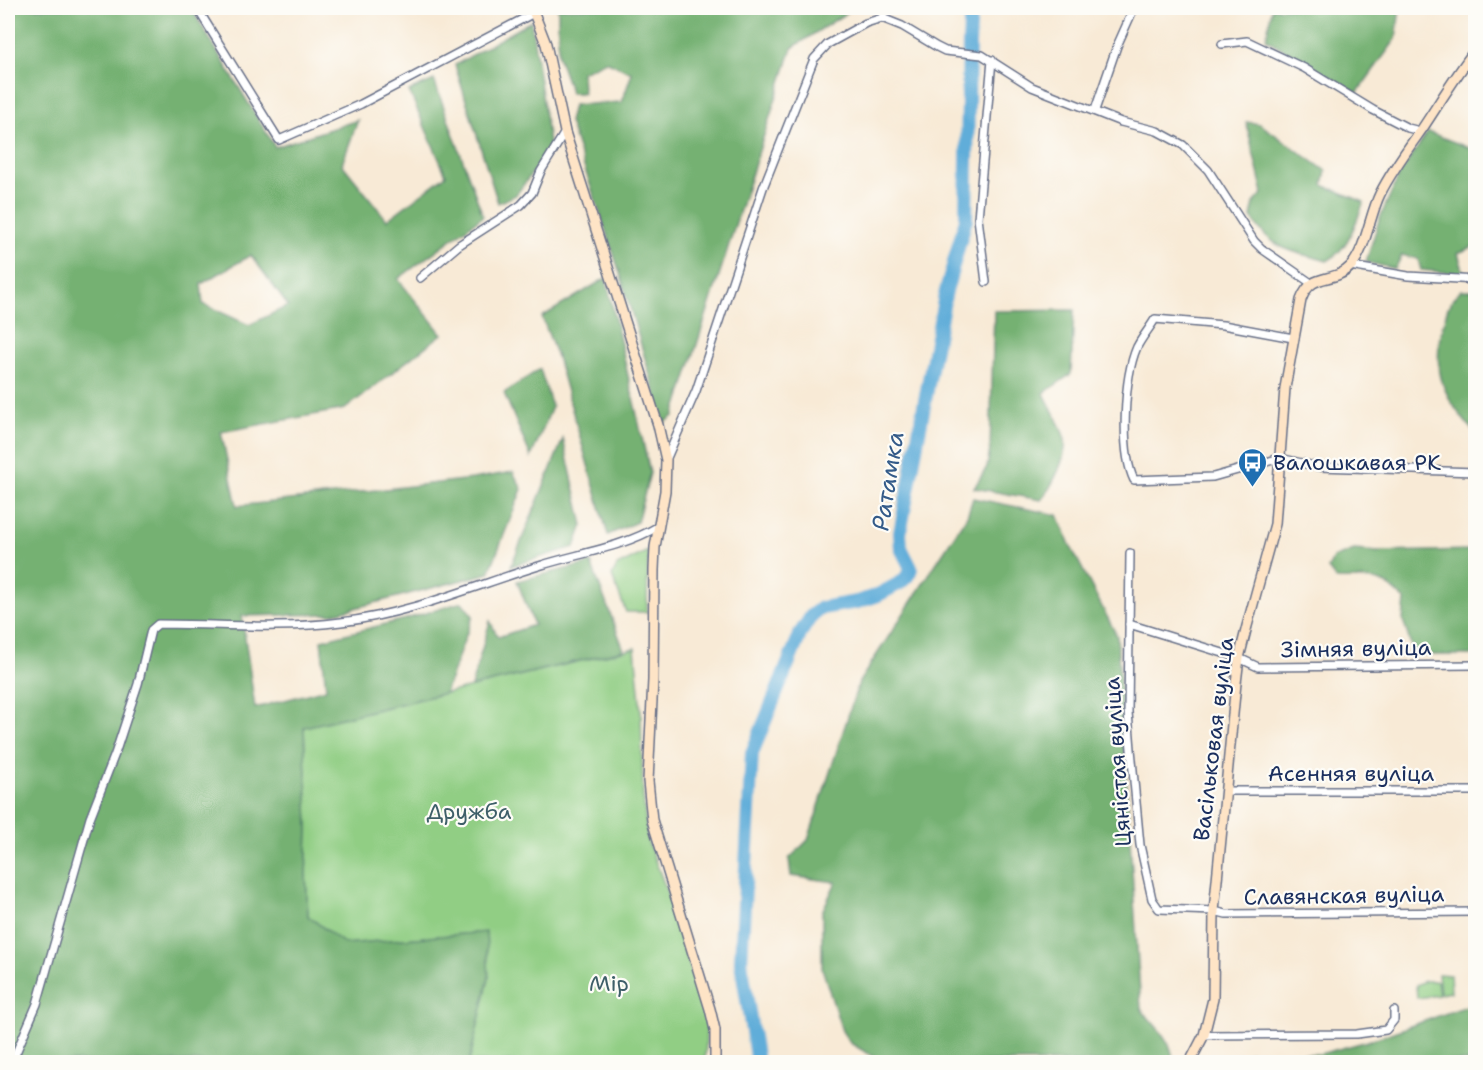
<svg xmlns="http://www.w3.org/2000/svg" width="1483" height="1070" font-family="'Shantell Sans',sans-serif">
<rect width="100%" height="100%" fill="#fdfcf7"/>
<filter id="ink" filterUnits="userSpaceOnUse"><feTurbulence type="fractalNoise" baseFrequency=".0167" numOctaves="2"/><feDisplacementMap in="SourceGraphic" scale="12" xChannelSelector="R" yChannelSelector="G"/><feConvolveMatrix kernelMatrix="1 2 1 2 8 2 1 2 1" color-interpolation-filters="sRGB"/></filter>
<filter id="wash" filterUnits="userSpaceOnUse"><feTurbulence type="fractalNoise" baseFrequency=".008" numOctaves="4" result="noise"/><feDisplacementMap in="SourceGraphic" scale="24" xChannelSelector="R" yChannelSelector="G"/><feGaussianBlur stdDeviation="1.35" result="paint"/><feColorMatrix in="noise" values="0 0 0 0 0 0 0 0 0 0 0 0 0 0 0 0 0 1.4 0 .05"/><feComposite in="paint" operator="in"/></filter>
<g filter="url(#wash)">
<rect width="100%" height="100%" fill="#f8ead6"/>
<g fill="#91ce84" stroke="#567e71" stroke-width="1.5">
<polygon points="648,551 647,612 626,612 612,576 617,566"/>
<polygon points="635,648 641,712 643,795 648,842 665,886 707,1022 705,1062 469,1062 489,978 475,933 345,944 308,916 306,875 308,829 304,727"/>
<polygon points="1438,974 1450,975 1451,992 1440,994"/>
<polygon points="1425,981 1437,981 1439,995 1417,998 1416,985"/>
</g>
<g fill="#74b172" stroke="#487068" stroke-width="1.5" fill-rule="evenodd">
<path d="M8,8H191L275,147L358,120L342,164L387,220L446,175L409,91L434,80L483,216L398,279L442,334L345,409L221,432L237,506L472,479L513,472L522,489L489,573L332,614L242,616L255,708L326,689L321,640L406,619L462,602L473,616L445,693L304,727L308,829L306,875L308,916L345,944L486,932L489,978L469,1062H8ZM251,255L288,306L249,325L203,304L201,284Z"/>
<polygon points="558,8 854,8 792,48 674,416 664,423 619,270 569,122 573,105 622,102 632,73 606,61 582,72 583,93 571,93 558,56"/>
<polygon points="1272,8 1400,8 1396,39 1357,93 1266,39"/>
<polygon points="531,21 550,149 516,195 498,203 455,65"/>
<path d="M1246,122L1260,124L1326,171L1323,185L1364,202C1355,224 1349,249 1327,261C1291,251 1273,251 1251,217L1254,203L1263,193Z"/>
<polygon points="1428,132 1475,150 1475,246 1458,253 1464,274 1421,270 1418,259 1402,255 1395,269 1366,262 1379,220 1399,175"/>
<polygon points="606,278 650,473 637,522 608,535 557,357 542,317"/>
<path d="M1461,290H1475V433C1445,400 1430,371 1443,326C1447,309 1448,302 1461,290Z"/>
<path d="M1074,310L1071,374L1044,393C1050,407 1062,426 1065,440C1068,455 1051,489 1041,500L974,488L987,467L990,449L994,311Z"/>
<polygon points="540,369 552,407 531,457 504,393"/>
<polygon points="563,439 583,525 575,547 511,566"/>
<path d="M973,498L1058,515L1070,545L1117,636L1141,1009C1153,1024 1174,1042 1173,1062H882L850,1043L842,1031L822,968V912L836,882L791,876L789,859L808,840L859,682L967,516Z"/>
<path d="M1354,550L1378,552L1475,550V655H1414L1403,620L1405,600C1378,572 1370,581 1336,579L1328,569L1333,558Z"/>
<polygon points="591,563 624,650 471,687 490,621 498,637 534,625 517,581"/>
<polygon points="1475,1003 1475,1062 1392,1061 1389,1062 1233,1062 1250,1052 1320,1054 1368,1041"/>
</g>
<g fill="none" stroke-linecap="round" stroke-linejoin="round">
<polyline stroke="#61add9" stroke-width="14" points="757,1062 741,962 752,753 801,632 812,615 821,608 857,602 878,595 900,583 909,575 911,568 901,548 900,533 945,295 966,219 969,43 971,8"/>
</g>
</g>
<g filter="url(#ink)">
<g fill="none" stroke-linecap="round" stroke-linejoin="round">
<defs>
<g id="street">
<polyline points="197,8 279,140 361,104 534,13"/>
<polyline points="882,18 885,8"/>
<polyline points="1222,44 1247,41 1304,68 1373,110 1408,128 1420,131"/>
<polyline points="1095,110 1117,46 1134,8"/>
<polyline points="1350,266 1408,276 1476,280"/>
<polyline points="420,278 459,245 521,205 532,193 541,171 565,132"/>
<polyline points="986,282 978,218 992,60"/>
<path d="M1293,338L1223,325L1155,319C1150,328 1142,337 1137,347C1124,377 1120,451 1134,480L1213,477L1280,458L1319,467L1476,472"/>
<polyline points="666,460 696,391 763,188 810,69 814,59 828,44 866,23 882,18 902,26 937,47 945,51 982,55 1032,87 1121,122 1157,131 1183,145 1208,170 1254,241 1262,249 1311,283"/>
<polyline points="1130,553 1128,712 1131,749 1140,845 1152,899 1159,909 1214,911 1226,914 1476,912"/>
<polyline points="1129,624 1239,658 1258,667 1476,665"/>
<polyline points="1226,791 1476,791"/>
<polyline points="1204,1035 1357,1034 1386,1030 1394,1020 1394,1011"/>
<path d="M12,1062L37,1004L90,818L115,754L138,684L151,630L158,624C218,624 280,630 341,622C410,614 476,585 542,565C581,553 624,547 659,526"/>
</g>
<g id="secondary">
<polyline points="532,8 546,44 565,132 658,425 666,460 665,491 655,547 654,570 653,680 648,781 652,820 710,1009 715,1030 715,1062"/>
<path d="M1190,1062L1204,1035L1213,999L1214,911L1236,683L1239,658L1247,626L1275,524L1285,388L1301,300C1312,270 1333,285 1351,266C1366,249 1370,214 1380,194C1392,170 1407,150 1422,129C1440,102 1456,75 1476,49"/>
</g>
</defs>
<use href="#street" stroke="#687088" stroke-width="10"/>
<use href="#secondary" stroke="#687088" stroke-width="12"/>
<use href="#street" stroke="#fff" stroke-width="7"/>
<use href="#secondary" stroke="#fee4c6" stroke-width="9"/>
</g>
</g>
<defs>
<symbol id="bus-pin" viewBox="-11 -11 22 30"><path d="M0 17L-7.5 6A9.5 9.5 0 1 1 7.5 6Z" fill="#1f6fb2" stroke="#fdfcf7"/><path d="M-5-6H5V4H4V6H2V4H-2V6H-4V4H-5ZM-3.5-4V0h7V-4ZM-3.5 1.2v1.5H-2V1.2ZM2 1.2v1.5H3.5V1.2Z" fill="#fff"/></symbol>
</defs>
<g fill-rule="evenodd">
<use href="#bus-pin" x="1236" y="446" width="33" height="45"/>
</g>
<g text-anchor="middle" stroke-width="4.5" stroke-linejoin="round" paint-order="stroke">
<g font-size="22" fill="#1b2f5e" stroke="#fdfcf7" text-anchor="start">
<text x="1273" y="470">Валошкавая РК</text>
</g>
<g font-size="22" fill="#1b2f5e" stroke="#fdfcf7">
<text transform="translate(1356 648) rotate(-1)" y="8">Зімняя вуліца</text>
<text transform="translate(1213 739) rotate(-83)" y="8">Васільковая вуліца</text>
<text transform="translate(1117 762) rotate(-94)" y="8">Цяністая вуліца</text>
<text x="1351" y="781">Асенняя вуліца</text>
<text transform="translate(1344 895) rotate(-1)" y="8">Славянская вуліца</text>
</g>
<g font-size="22" fill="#3e5f69" stroke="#fdfcf7">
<text x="469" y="819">Дружба</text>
<text x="609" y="991">Мір</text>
</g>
<g font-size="24" font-style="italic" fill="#345b89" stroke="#fdfcf7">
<text transform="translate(888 481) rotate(-81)" y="8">Ратамка</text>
</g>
</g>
<rect width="1483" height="1070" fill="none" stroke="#fdfcf7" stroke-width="30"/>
</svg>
